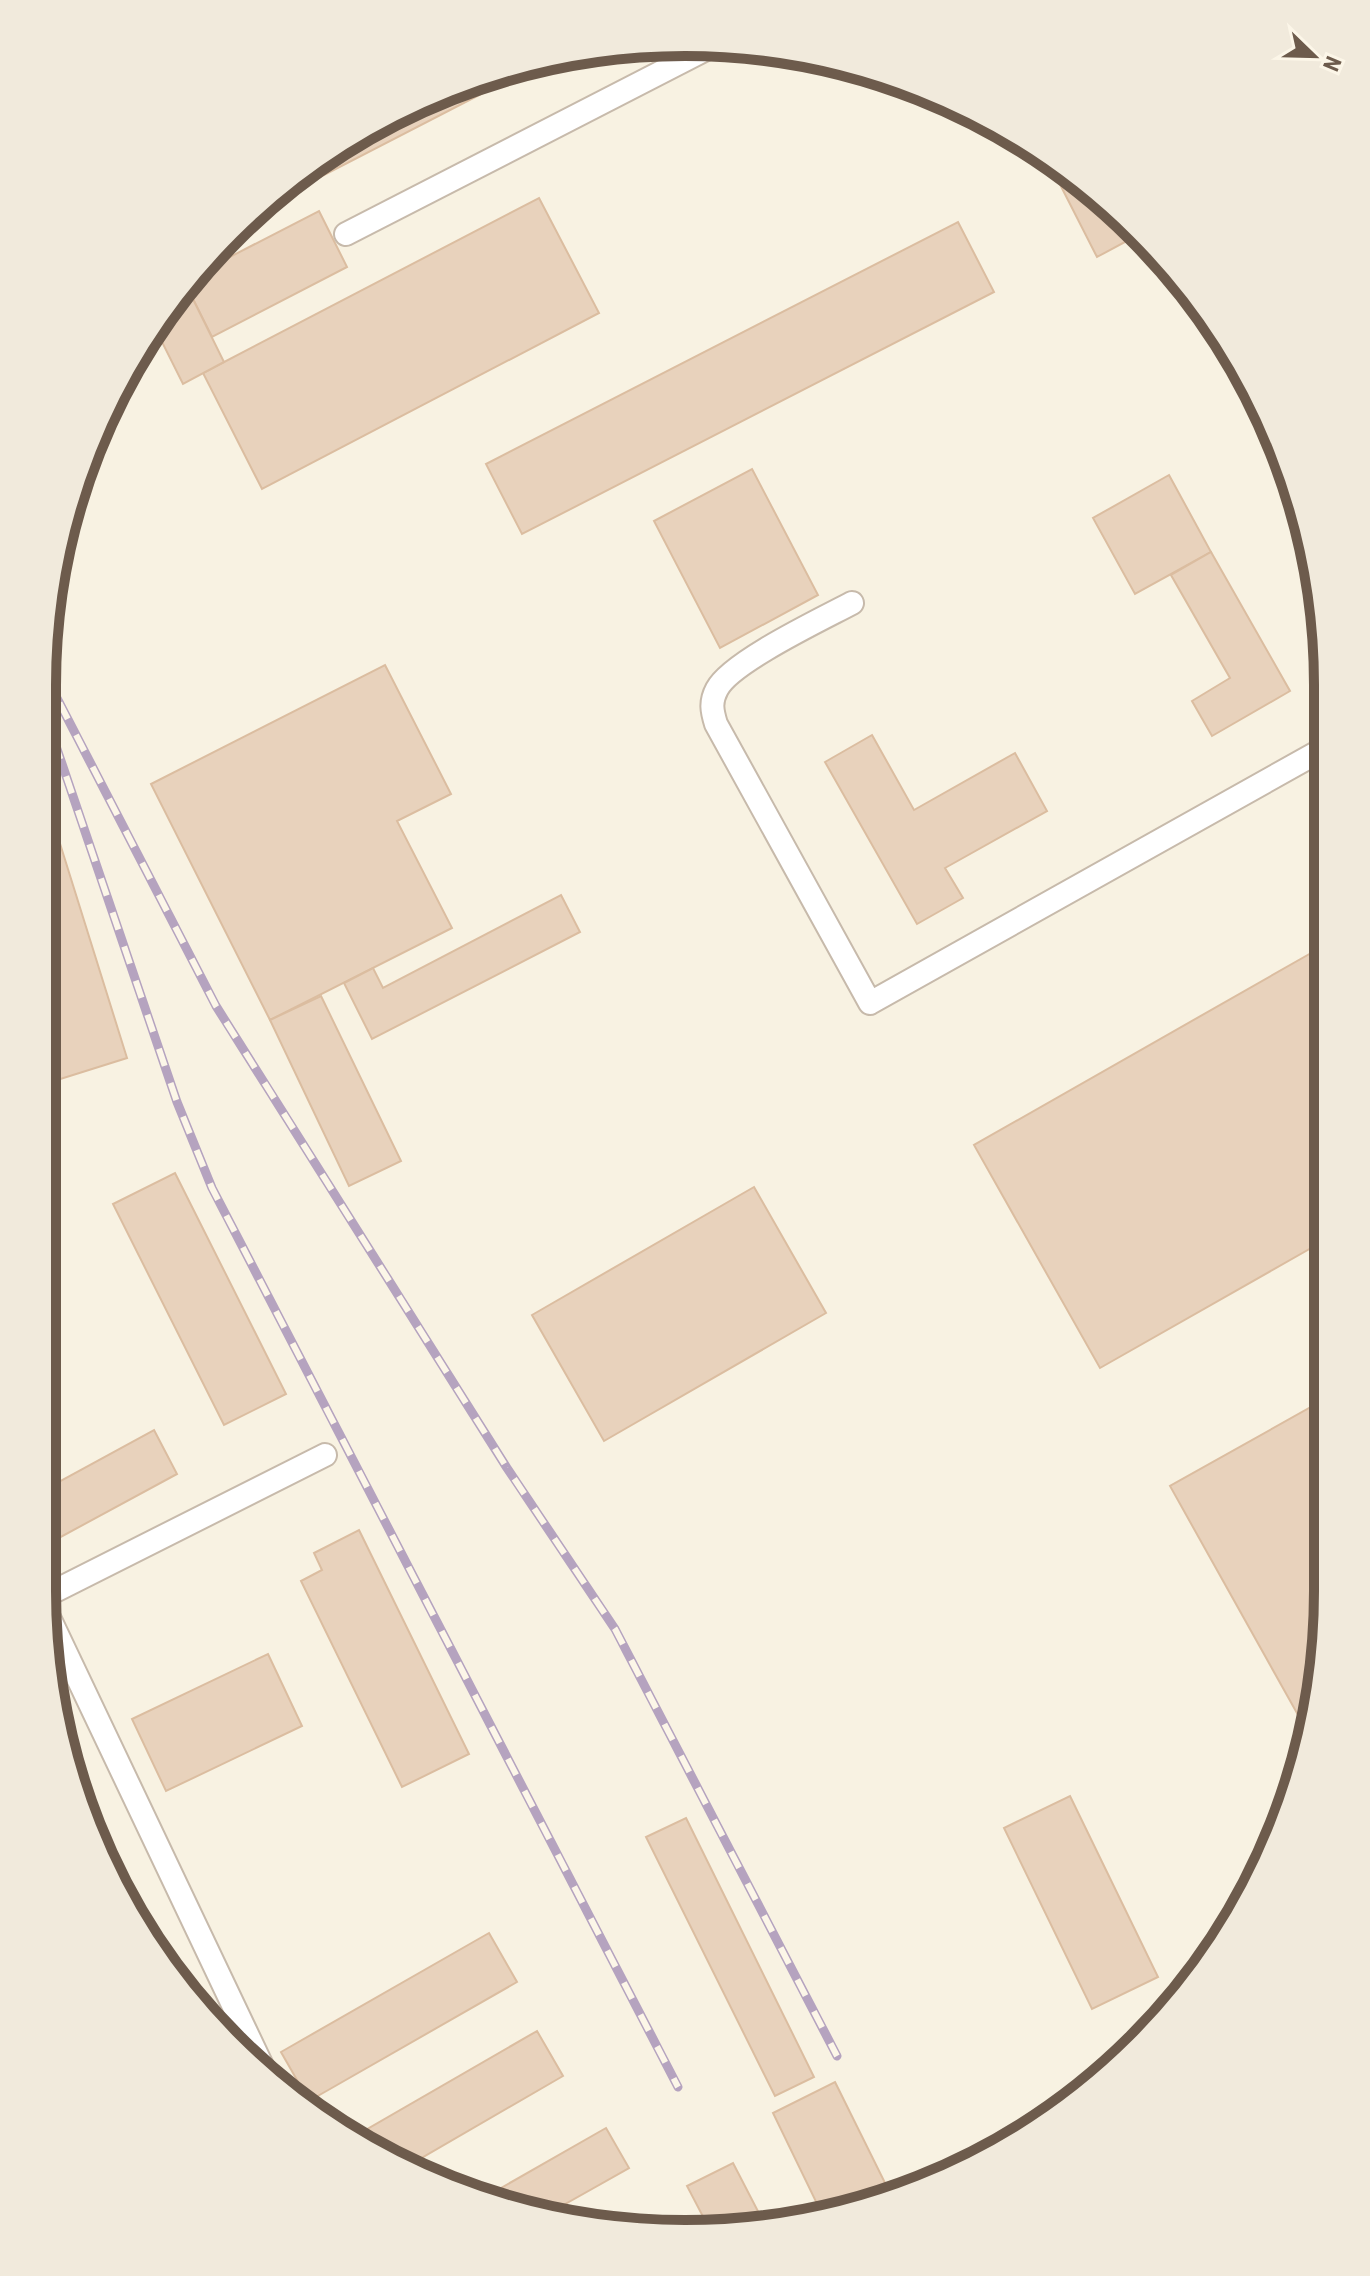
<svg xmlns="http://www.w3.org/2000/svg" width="1370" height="2276" font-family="'Roboto Condensed',sans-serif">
<rect width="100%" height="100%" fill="#f8f2e2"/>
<g fill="#e8d2bc" stroke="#dbbda0" stroke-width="2">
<polygon points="481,78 487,91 254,211 328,150 439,91"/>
<polygon points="1043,151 1138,235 1097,257"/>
<polygon points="539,198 599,313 262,489 203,373"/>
<polygon points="319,211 347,267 212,337 186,285 193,276"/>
<polygon points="958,222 994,292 522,534 486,464"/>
<polygon points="186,285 224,362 183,384 153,324"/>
<polygon points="752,469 818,595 720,648 654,521"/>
<polygon points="1169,475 1211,552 1135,594 1093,518"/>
<polygon points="1211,552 1290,691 1212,736 1192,701 1230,678 1171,575"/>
<polygon points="385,665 451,794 397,821 452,928 270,1020 151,784"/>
<polygon points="872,735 914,810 1015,753 1047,811 945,868 963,898 917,924 825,762"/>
<polygon points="57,834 127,1058 54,1081 43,1047 43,839"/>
<polygon points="561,895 580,932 372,1039 344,983 373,968 383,988"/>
<polygon points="1320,948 1327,959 1327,1239 1100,1368 974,1145"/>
<polygon points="321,996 401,1161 349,1186 270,1020"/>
<polygon points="175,1173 286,1394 224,1425 113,1204"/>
<polygon points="754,1187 826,1313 604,1441 532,1315"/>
<polygon points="1327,1398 1327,1634 1307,1731 1170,1486"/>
<polygon points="154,1430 177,1474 44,1546 42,1491"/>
<polygon points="359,1530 469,1754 402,1787 301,1581 322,1570 314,1553"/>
<polygon points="268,1654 302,1726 166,1791 132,1719"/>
<polygon points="1070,1796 1158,1977 1092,2009 1004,1828"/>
<polygon points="686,1818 814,2077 775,2096 646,1837"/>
<polygon points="489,1933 517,1982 309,2101 281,2052"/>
<polygon points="537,2031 563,2076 411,2164 357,2135"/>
<polygon points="835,2082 893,2199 891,2200 821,2212 773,2113"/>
<polygon points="606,2128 629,2168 551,2212 480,2200"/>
<polygon points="733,2163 763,2221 710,2230 687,2186"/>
</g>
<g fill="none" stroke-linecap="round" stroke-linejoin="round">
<defs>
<g id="service">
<polyline points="346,234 714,45"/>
<path d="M852,603C822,619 731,662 717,689C710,702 712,711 716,724L870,1003L1327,747"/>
<polyline points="43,1597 325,1455"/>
<polyline points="45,1609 265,2072"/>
</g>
</defs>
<use href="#service" stroke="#c7baab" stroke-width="26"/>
<use href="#service" stroke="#fff" stroke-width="22"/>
<defs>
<g id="rail">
<polyline points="43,671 216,1006 507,1468 615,1629 837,2056"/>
<polyline points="43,708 177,1102 212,1188 678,2087"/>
</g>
</defs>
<use href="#rail" stroke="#b5a3bf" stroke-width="9"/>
<use href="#rail" stroke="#fcf6e8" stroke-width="6" stroke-dasharray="18" stroke-linecap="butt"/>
</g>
<path d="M0 0H1370V2276H0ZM685 56H685A629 629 0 0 1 1314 685V1591A629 629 0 0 1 685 2220H685A629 629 0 0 1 56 1591V685A629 629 0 0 1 685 56Z" fill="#f1eadc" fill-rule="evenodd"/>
<path fill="none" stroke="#6d5b4c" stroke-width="10" d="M685 56H685A629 629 0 0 1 1314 685V1591A629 629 0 0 1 685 2220H685A629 629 0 0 1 56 1591V685A629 629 0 0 1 685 56Z"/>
<g transform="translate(1314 56) rotate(113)" stroke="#fcf6e8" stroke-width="6" paint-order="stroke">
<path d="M0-6L14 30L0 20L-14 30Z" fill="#6d5b4c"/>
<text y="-12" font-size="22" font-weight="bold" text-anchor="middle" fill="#6d5b4c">N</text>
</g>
</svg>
